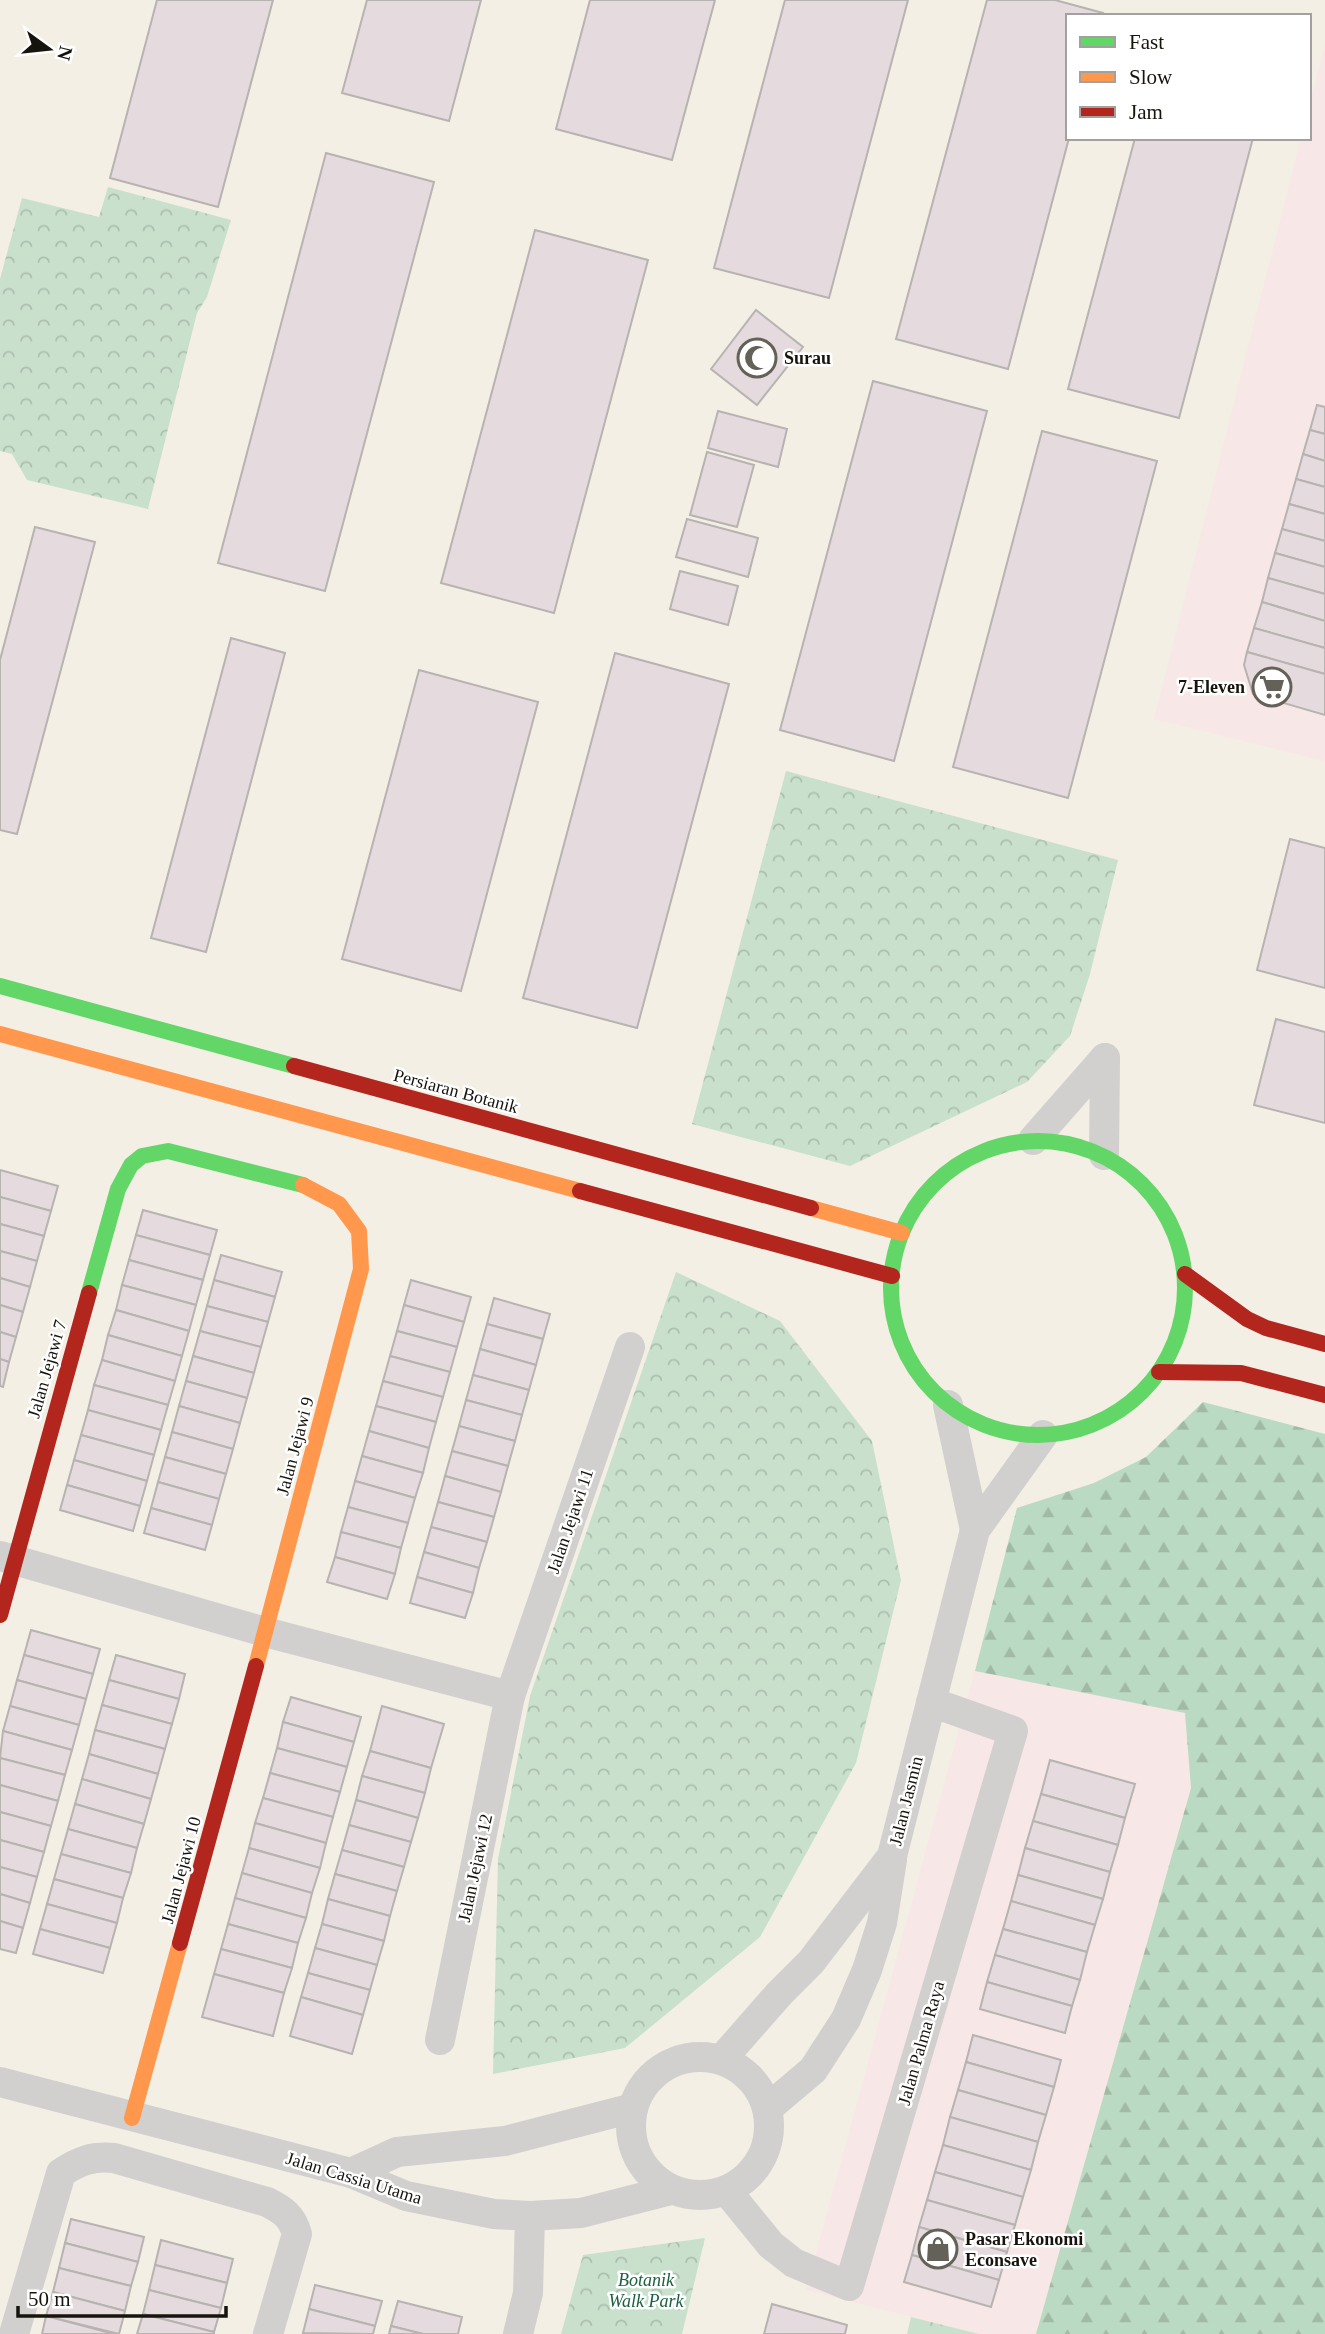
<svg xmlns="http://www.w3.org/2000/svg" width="1325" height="2334" font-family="'Times New Roman',serif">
<defs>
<pattern id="forest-firs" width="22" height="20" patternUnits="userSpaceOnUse" patternTransform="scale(1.75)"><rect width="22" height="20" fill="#bbdac3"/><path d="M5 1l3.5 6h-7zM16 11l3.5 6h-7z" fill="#a0baa6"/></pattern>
<pattern id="park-crowns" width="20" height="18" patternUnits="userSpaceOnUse" patternTransform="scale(1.75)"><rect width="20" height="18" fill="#c9e0cd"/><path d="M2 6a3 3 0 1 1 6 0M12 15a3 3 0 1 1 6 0" fill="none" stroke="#acbfaf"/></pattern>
</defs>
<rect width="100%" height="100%" fill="#f3efe5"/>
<g fill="#f7e7e6">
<polygon points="1325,44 1325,761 1154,719 1301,138 1309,138 1309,106"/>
<polygon points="975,1671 1185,1712 1191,1788 1036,2334 979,2334 806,2290"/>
</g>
<polygon fill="url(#forest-firs)" points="1203,1402 1325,1434 1325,2334 1036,2334 1191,1788 1185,1713 975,1671 1017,1508 1094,1483 1146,1457"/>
<g fill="url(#park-crowns)">
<polygon points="108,187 231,220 207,297 197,313 148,509 27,480 12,454 0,451 0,279 22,198 99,217"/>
<polygon points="786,771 1118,860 1090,974 1070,1036 1027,1082 850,1166 692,1124"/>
<polygon points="676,1272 780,1321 872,1441 901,1580 856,1763 760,1937 625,2048 493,2074 498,1859 530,1696"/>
<polygon points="705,2238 682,2334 561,2334 583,2255"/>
<polygon points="911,2317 979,2334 907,2334"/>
</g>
<g fill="#e5dadd" stroke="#b7b3b1" stroke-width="2">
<polygon points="157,0 273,0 218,207 110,178"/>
<polygon points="367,0 481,0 449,121 342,93"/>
<polygon points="590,0 715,0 672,160 556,129"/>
<polygon points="785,0 908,0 829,298 714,268"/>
<polygon points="987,0 1055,0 1103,13 1102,16 1068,16 1069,138 1008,369 896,339"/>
<polygon points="1135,138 1253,138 1179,418 1068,389"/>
<polygon points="326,153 434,182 325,591 218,563"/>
<polygon points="535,230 648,260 554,613 441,583"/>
<polygon points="756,310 803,347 757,405 711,369"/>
<polygon points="873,381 987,411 894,761 780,730"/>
<polygon points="1317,405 1325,407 1325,434 1310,430"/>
<polygon points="718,411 787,429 778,467 708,448"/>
<polygon points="1310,430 1325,434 1325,461 1303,454"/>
<polygon points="1042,431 1157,461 1068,798 953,767"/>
<polygon points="707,452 754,465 737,527 690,515"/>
<polygon points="1303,454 1325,461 1325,487 1296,479"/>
<polygon points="1296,479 1325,487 1325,514 1289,504"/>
<polygon points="1289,504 1325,514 1325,541 1282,529"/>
<polygon points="687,519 758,538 748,577 676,557"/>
<polygon points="35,527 95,542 17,834 0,830 0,660"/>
<polygon points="1282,529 1325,541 1325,567 1275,553"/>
<polygon points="1275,553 1325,567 1325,594 1268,578"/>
<polygon points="680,571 738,586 728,625 670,609"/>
<polygon points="1268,578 1325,594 1325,621 1262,602"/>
<polygon points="1262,602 1325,621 1325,648 1254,628"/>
<polygon points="1254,628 1325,648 1325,674 1247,652"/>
<polygon points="231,638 285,653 206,952 151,938"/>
<polygon points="1247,652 1325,674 1325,715 1253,694 1244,665"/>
<polygon points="615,653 729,684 637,1028 523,998"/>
<polygon points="419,670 538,702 461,991 342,959"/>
<polygon points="1290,839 1325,848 1325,988 1257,970"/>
<polygon points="1276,1019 1325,1032 1325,1123 1254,1105"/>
<polygon points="0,1170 58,1186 51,1211 0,1197"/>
<polygon points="0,1197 51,1211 44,1236 0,1224"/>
<polygon points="143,1210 217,1230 210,1255 136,1235"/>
<polygon points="0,1224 44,1236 37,1261 0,1251"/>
<polygon points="136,1235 210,1255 203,1280 129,1260"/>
<polygon points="0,1251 37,1261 30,1287 0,1278"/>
<polygon points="221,1255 282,1272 275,1297 214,1280"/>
<polygon points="129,1260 203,1280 196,1305 122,1285"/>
<polygon points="0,1278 30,1287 23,1312 0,1305"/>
<polygon points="214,1280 275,1297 268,1322 207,1306"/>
<polygon points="411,1280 471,1297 464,1322 404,1305"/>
<polygon points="122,1285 196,1305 189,1331 116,1310"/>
<polygon points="494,1298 550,1314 543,1339 487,1324"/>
<polygon points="0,1305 23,1312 16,1337 0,1332"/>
<polygon points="404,1305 464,1322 457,1347 397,1331"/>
<polygon points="207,1306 268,1322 261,1347 200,1331"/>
<polygon points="116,1310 189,1331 182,1356 108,1335"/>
<polygon points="487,1324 543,1339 536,1365 480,1349"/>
<polygon points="200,1331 261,1347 254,1373 193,1356"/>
<polygon points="397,1331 457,1347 450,1372 390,1356"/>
<polygon points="0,1332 16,1337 9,1362 0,1359"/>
<polygon points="108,1335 182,1356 175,1381 102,1360"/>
<polygon points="480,1349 536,1365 529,1390 473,1375"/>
<polygon points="193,1356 254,1373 247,1398 186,1381"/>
<polygon points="390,1356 450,1372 443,1397 383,1381"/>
<polygon points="0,1359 9,1362 3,1387 0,1386"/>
<polygon points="102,1360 175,1381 168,1405 94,1385"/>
<polygon points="473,1375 529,1390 522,1415 466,1400"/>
<polygon points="186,1381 247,1398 240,1423 179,1406"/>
<polygon points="383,1381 443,1397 436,1422 376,1406"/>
<polygon points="94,1385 168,1405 161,1430 88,1410"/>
<polygon points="466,1400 522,1415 515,1441 459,1426"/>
<polygon points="179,1406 240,1423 233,1449 172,1432"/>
<polygon points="376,1406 436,1422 429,1448 369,1431"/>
<polygon points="88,1410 161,1430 154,1455 81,1435"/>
<polygon points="459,1426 515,1441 508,1466 452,1451"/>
<polygon points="369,1431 429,1448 423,1473 362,1456"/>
<polygon points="172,1432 233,1449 226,1474 165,1457"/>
<polygon points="81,1435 154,1455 147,1481 74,1460"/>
<polygon points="452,1451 508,1466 501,1492 445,1476"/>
<polygon points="362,1456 423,1473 415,1498 355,1481"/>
<polygon points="165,1457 226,1474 219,1499 158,1482"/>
<polygon points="74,1460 147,1481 140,1506 67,1485"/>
<polygon points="445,1476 501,1492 494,1517 438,1502"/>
<polygon points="355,1481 415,1498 408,1523 348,1507"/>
<polygon points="158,1482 219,1499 212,1525 151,1508"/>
<polygon points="67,1485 140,1506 133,1531 60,1510"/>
<polygon points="438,1502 494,1517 487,1542 431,1527"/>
<polygon points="348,1507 408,1523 401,1548 341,1532"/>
<polygon points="151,1508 212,1525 205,1550 144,1533"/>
<polygon points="431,1527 487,1542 479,1568 424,1552"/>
<polygon points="341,1532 401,1548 395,1574 335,1557"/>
<polygon points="424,1552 479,1568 473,1593 417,1577"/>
<polygon points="335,1557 395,1574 387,1599 327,1582"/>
<polygon points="417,1577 473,1593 465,1618 410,1603"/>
<polygon points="31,1630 100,1649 93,1674 24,1655"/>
<polygon points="24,1655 93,1674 86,1699 17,1680"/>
<polygon points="116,1655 185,1674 179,1699 109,1680"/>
<polygon points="17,1680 86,1699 79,1725 10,1706"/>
<polygon points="109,1680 179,1699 172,1724 102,1705"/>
<polygon points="291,1697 361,1717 354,1742 283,1722"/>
<polygon points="102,1705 172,1724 165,1749 95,1730"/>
<polygon points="10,1706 79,1725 72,1750 3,1731"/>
<polygon points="382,1706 444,1724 431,1768 370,1751"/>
<polygon points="283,1722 354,1742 347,1767 277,1748"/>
<polygon points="95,1730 165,1749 158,1774 89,1754"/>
<polygon points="3,1731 72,1750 65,1775 0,1758"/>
<polygon points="277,1748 347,1767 340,1792 270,1773"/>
<polygon points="370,1751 431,1768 425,1793 362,1776"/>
<polygon points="89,1754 158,1774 151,1799 82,1779"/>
<polygon points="0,1758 65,1775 58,1801 0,1785"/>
<polygon points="1050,1760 1135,1784 1125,1818 1041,1794"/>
<polygon points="270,1773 340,1792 333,1817 263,1798"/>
<polygon points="362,1776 425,1793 418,1818 356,1800"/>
<polygon points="82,1779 151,1799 144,1824 75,1804"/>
<polygon points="0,1785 58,1801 51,1826 0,1812"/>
<polygon points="1041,1794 1125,1818 1118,1845 1033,1821"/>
<polygon points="263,1798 333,1817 326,1843 255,1823"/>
<polygon points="356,1800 418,1818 411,1842 349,1825"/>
<polygon points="75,1804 144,1824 137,1848 68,1829"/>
<polygon points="0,1812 51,1826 44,1852 0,1840"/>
<polygon points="1033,1821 1118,1845 1110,1872 1025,1848"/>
<polygon points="255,1823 326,1843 320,1868 249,1848"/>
<polygon points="349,1825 411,1842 404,1867 342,1850"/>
<polygon points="68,1829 137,1848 131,1873 61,1854"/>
<polygon points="0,1840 44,1852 37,1877 0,1867"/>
<polygon points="249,1848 320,1868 312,1893 242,1873"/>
<polygon points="1025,1848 1110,1872 1103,1899 1018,1875"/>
<polygon points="342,1850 404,1867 397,1891 335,1874"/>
<polygon points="61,1854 131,1873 123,1898 54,1879"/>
<polygon points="0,1867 37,1877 30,1903 0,1894"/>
<polygon points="242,1873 312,1893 306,1918 235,1898"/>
<polygon points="335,1874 397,1891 390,1916 328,1899"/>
<polygon points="1018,1875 1103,1899 1095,1925 1011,1901"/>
<polygon points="54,1879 123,1898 117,1923 47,1904"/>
<polygon points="0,1894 30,1903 23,1928 0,1921"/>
<polygon points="235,1898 306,1918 298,1943 228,1924"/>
<polygon points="328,1899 390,1916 384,1941 322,1924"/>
<polygon points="1011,1901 1095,1925 1087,1952 1003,1929"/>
<polygon points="47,1904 117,1923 110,1948 40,1929"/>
<polygon points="0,1921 23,1928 16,1953 0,1949"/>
<polygon points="228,1924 298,1943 292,1968 221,1949"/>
<polygon points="322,1924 384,1941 377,1965 315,1948"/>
<polygon points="40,1929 110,1948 103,1973 33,1954"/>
<polygon points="1003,1929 1087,1952 1080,1980 995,1955"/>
<polygon points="315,1948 377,1965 370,1990 308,1973"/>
<polygon points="221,1949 292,1968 284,1993 214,1974"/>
<polygon points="995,1955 1080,1980 1072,2006 987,1982"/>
<polygon points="308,1973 370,1990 363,2015 301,1997"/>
<polygon points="214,1974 284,1993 273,2036 202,2017"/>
<polygon points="987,1982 1072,2006 1065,2033 980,2009"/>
<polygon points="301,1997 363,2015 352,2054 290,2036"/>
<polygon points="973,2035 1061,2060 1054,2087 966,2062"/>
<polygon points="966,2062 1054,2087 1046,2115 958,2090"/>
<polygon points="958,2090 1046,2115 1038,2142 950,2117"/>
<polygon points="950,2117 1038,2142 1031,2170 943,2145"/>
<polygon points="943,2145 1031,2170 1023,2197 935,2172"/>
<polygon points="935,2172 1023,2197 1015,2225 927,2200"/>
<polygon points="927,2200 1015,2225 1007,2252 919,2227"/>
<polygon points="71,2219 144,2237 138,2262 65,2243"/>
<polygon points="919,2227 1007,2252 999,2280 912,2255"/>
<polygon points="161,2240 233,2259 227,2283 155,2265"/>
<polygon points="65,2243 138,2262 131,2286 59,2268"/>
<polygon points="912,2255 999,2280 991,2307 904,2282"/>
<polygon points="155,2265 227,2283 221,2308 149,2290"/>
<polygon points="59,2268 131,2286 125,2311 53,2292"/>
<polygon points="315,2285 382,2301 375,2326 309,2309"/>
<polygon points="149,2290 221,2308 214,2332 143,2314"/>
<polygon points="53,2292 125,2311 119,2334 46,2316"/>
<polygon points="398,2301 462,2317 458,2334 423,2334 391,2326"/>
<polygon points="772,2304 847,2325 845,2334 764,2334"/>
<polygon points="309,2309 375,2326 373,2334 303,2333"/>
<polygon points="143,2314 214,2332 214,2334 137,2334"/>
<polygon points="46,2316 114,2334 42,2334"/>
<polygon points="391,2326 423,2334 389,2334"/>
</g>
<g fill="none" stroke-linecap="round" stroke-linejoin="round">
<g stroke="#d1d0ce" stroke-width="30">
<polyline points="1033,1140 1105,1058"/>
<polyline points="1104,1155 1105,1058"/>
<polyline points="948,1405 975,1530"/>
<polyline points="0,1556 265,1632 510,1696"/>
<polyline points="440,2040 510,1696 630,1347"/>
<circle cx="700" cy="2126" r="69"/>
<polyline points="722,2059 779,1994 811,1962 892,1856 975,1530 1043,1435"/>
<polyline points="0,2082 351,2173 406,2196 494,2214 530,2216 581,2213 671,2190"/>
<polyline points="768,2108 813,2070 846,2019 867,1970 882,1923 892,1860"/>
<polyline points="351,2173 397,2152 505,2141 633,2108"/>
<polyline points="727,2191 771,2245 794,2263 849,2286 1013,1731 931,1702"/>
<path d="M14,2334L61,2173C79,2161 92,2156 114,2158L267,2202C283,2210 292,2216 297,2234L268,2334"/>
<polyline points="518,2334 528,2293 530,2216"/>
</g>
<g stroke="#63d668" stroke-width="16">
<polyline points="0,986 294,1066"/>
<circle cx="1038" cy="1288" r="147"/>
<polyline points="89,1293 118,1189 131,1165 142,1156 168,1151 303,1185"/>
</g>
<g stroke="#ff974d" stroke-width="16">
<polyline points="0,1034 580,1191"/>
<polyline points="811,1208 902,1233"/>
<polyline points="256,1666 361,1269 359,1231 339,1204 303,1185"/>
<polyline points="132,2118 180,1943"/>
</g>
<g stroke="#b3261e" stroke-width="16">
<polyline points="294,1066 811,1208"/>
<polyline points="580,1191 892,1276"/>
<polyline points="1185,1274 1247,1319 1266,1328 1325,1344"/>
<polyline points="1159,1372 1241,1373 1325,1395"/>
<polyline points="0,1615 89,1293"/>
<polyline points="180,1943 256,1666"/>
</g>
</g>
<defs>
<symbol id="mosque-ring" viewBox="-11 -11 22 22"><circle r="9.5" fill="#fff" stroke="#646159" stroke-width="1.5"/><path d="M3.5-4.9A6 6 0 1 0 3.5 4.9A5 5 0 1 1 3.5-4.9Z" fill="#646159"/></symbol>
<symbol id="supermarket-ring" viewBox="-11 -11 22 22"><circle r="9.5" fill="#fff" stroke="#646159" stroke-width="1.5"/><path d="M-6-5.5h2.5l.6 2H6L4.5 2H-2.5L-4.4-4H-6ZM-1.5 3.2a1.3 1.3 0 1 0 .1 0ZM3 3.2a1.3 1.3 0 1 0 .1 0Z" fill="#646159"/></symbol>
<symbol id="shop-ring" viewBox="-11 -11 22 22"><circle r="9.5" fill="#fff" stroke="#646159" stroke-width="1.5"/><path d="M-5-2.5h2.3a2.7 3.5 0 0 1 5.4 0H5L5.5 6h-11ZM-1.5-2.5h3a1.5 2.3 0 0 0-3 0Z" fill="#646159"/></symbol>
</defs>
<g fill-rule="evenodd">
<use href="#mosque-ring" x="735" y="336" width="44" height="44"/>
<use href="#supermarket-ring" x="1250" y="665" width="44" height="44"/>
<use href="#shop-ring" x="916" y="2227" width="44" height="44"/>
</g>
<g text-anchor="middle" stroke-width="5" stroke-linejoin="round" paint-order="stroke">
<g font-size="18" font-weight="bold" fill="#17140e" stroke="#fff" text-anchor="start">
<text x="784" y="364">Surau</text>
<text x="1245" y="693" text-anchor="end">7-Eleven</text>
<text x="965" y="2245">Pasar Ekonomi<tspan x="965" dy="21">Econsave</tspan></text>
</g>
<g font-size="18" fill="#17140e" stroke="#fff">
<text transform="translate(456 1091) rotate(15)" y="6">Persiaran Botanik</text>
<text transform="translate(47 1369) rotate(-74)" y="6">Jalan Jejawi 7</text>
<text transform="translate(295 1446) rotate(-75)" y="6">Jalan Jejawi 9</text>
<text transform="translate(570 1521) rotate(-71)" y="6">Jalan Jejawi 11</text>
<text transform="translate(906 1801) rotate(-76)" y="6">Jalan Jasmin</text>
<text transform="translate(475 1868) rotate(-78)" y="6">Jalan Jejawi 12</text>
<text transform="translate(181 1870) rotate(-75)" y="6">Jalan Jejawi 10</text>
<text transform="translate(921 2043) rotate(-74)" y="6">Jalan Palma Raya</text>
<text transform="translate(354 2178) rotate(17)" y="6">Jalan Cassia Utama</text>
</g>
<g font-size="18" font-style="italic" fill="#1b6041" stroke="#fff">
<text x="646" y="2286">Botanik<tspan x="646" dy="21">Walk Park</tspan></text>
</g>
</g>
<rect x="1066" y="14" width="245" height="126" fill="#ffffff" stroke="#a2a19f" stroke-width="2"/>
<rect x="1080" y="37" width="35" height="10" fill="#63d668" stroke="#a2a19f" stroke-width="2"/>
<text x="1129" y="49" font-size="21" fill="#17140e">Fast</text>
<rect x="1080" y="72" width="35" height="10" fill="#ff974d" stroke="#a2a19f" stroke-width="2"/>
<text x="1129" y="84" font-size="21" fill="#17140e">Slow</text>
<rect x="1080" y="107" width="35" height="10" fill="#b3261e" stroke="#a2a19f" stroke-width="2"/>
<text x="1129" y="119" font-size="21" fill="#17140e">Jam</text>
<g transform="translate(49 49) rotate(105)" stroke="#ffffff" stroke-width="5" paint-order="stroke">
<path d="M0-5L12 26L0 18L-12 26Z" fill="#17140e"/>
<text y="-10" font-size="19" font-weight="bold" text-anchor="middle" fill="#17140e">N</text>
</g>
<path d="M18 2306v10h208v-10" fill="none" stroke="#17140e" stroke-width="3.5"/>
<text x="28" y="2306" font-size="21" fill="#17140e" stroke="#ffffff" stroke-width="5" paint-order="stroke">50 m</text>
</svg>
